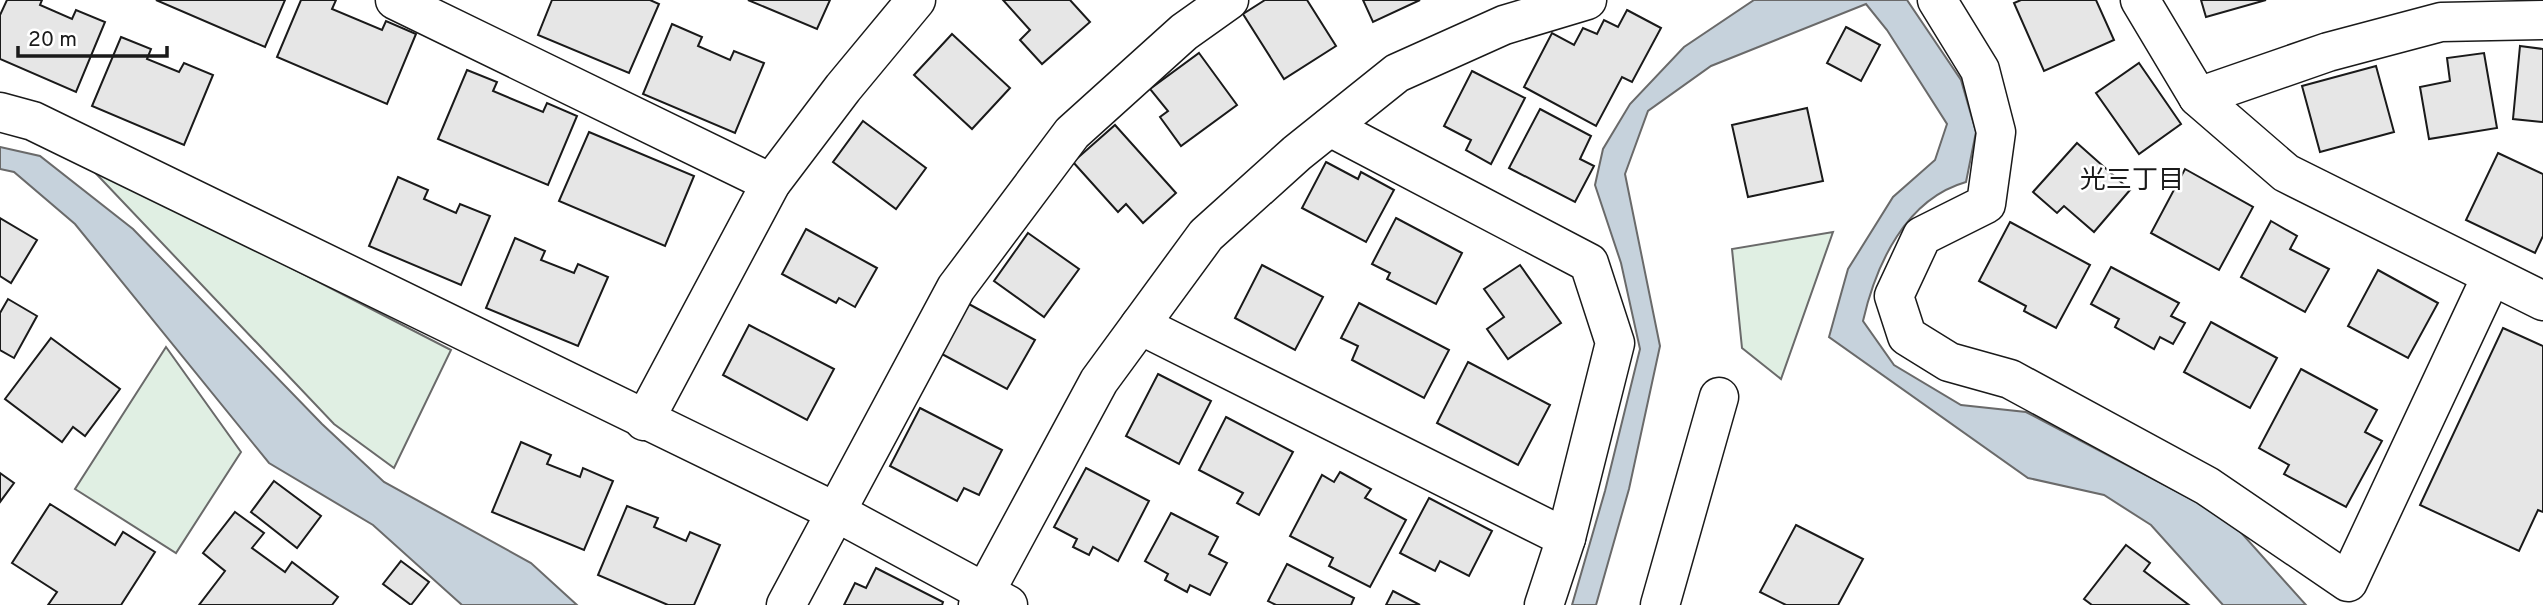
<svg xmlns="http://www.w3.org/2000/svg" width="2543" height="605" font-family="Overpass,'Noto Sans JP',sans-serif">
<rect width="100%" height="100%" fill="#fff"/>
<g fill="#e0efe3" stroke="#6a6a6a" stroke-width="2">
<polygon points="85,162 451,350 394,468 334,424"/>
<polygon points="1833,232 1781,379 1742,348 1732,249"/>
<polygon points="166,347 241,452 176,553 75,489"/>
</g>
<g fill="#c6d2dc" stroke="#6a6a6a" stroke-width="2">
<path d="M1754,0H1907L1961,80L1976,132L1966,182C1906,199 1876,264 1863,321L1894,365L1961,405L2026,412L2229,519L2306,605H2223L2151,525L2104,495L2028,478L1829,337L1848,269L1893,197L1935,160L1947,124L1887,30L1866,4L1711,66L1648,111L1625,174L1660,346L1629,489L1596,605H1572L1605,491L1640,349L1621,263L1595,185L1603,149L1630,104L1684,47Z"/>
<polygon points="0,147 40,156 133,229 322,424 384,482 531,563 577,605 462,605 373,525 269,463 75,224 14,172 0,169"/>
</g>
<g fill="#e6e6e6" stroke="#1a1a1a" stroke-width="2">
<polygon points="7,0 42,0 40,5 72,19 76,10 105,22 76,92 0,59 0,15"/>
<polygon points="156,0 285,0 265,47"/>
<polygon points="301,0 336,0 332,9 382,30 386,21 416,34 387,104 277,57"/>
<polygon points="552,0 650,0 659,4 629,73 538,35"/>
<polygon points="748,0 830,0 817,29"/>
<polygon points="1003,0 1070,0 1090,22 1042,64 1020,40 1030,30"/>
<polygon points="1265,0 1307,0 1336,46 1284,79 1243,14"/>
<polygon points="1363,0 1420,0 1373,22"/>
<polygon points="2021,0 2096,0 2114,40 2044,71 2014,3"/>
<polygon points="2201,0 2266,0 2206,17"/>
<polygon points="1627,10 1661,28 1632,82 1622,77 1596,126 1524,87 1552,33 1574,45 1583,28 1597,34 1604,20 1618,27"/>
<polygon points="672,24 702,37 698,46 730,60 734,51 764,63 735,133 643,94"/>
<polygon points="1846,27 1880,45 1861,81 1827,63"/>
<polygon points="952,34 1010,88 972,129 914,75"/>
<polygon points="121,37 151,49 147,59 179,72 184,63 213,75 184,145 92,106"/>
<polygon points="2520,46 2543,49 2543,122 2513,119"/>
<polygon points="1199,53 1237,105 1181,146 1160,117 1168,111 1150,89"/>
<polygon points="2484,53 2497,128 2429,139 2420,87 2450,81 2447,58"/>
<polygon points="2139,63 2181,124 2139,154 2096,93"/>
<polygon points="2376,66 2394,132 2320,152 2302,86"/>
<polygon points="467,70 497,82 493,91 543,112 547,103 577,116 548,185 438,139"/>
<polygon points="1472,71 1525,98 1491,164 1466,150 1471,140 1444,126"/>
<polygon points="1807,108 1823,181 1748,197 1732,125"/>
<polygon points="1540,109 1591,136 1580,159 1594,166 1575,202 1509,168"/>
<polygon points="863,121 926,168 896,209 833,162"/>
<polygon points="1115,125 1176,193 1143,223 1126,204 1118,212 1073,162"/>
<polygon points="589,132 694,176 665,246 559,201"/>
<polygon points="2077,143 2130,190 2094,232 2064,206 2057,213 2033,192"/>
<polygon points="2498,153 2543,174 2543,236 2535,253 2466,220"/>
<polygon points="1326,162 1358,179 1361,172 1394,190 1366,242 1302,208"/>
<polygon points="2185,169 2253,207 2219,270 2151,233"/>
<polygon points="398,177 428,190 424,199 456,213 460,204 490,216 461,285 369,246"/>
<polygon points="0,218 37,240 11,283 0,276"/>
<polygon points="1396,218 1462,253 1436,304 1387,279 1390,273 1372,264"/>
<polygon points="2271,221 2297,236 2290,249 2329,269 2305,312 2241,277"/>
<polygon points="2010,222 2090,265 2056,328 2024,311 2026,306 1979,281"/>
<polygon points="806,229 877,268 855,307 839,298 836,303 782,274"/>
<polygon points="1028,233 1079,269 1044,317 994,281"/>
<polygon points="515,238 545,251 541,260 574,273 578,264 608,277 578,346 486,308"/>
<polygon points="1262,265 1323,297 1295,350 1235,318"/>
<polygon points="1520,265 1561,323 1508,359 1487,329 1504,317 1484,289"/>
<polygon points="2111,267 2179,303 2171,316 2185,323 2173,344 2160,337 2154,349 2115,327 2119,319 2091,304"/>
<polygon points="2378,270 2438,303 2408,358 2348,326"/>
<polygon points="8,299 37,316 14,358 0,350 0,313"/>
<polygon points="967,303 1035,340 1007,389 940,353"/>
<polygon points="1359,303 1449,350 1424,398 1352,360 1358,346 1341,338"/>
<polygon points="2211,322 2277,358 2250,408 2184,372"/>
<polygon points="749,325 834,369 807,420 723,375"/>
<polygon points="2503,328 2543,346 2543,512 2538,510 2519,551 2420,505"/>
<polygon points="51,338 120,389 85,436 73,427 62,442 5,399"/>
<polygon points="1468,362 1550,405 1518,465 1437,423"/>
<polygon points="2301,369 2377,410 2365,432 2382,441 2346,507 2284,474 2289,465 2259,448"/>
<polygon points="1158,374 1211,401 1179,464 1126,436"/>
<polygon points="920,408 1002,450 979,495 964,488 957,501 890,466"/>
<polygon points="1226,417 1293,452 1259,515 1237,503 1243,493 1199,470"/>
<polygon points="521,442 551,455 547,464 580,477 583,468 613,481 584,550 492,512"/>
<polygon points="1086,468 1149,501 1118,561 1093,547 1089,555 1073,547 1077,539 1054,527"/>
<polygon points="1340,472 1371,489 1365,498 1406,520 1370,587 1329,566 1333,558 1290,536 1322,475 1334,482"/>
<polygon points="0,473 14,483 0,502"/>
<polygon points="274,481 321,516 297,548 251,512"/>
<polygon points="1429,498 1492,531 1469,576 1440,561 1435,571 1400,553"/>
<polygon points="50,504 115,545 123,532 155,552 121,605 48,605 57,592 12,563"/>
<polygon points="627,506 658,518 654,527 686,541 690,532 720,545 694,605 668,605 598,575"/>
<polygon points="235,512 264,533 252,548 285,572 292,562 338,597 332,605 199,605 225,571 203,553"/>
<polygon points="1171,513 1218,537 1209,554 1227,563 1210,595 1190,585 1187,592 1165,580 1168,574 1145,561"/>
<polygon points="1796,525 1863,559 1838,605 1786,605 1760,592"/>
<polygon points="2126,545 2150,563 2144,571 2189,605 2092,605 2084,599"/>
<polygon points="401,561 429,582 411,605 383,584"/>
<polygon points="1287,564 1354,598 1351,605 1276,605 1268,601"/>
<polygon points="876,568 943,602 942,605 844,605 855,583 866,588"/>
<polygon points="1393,591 1420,605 1386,605"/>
</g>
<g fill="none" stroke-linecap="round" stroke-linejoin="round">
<defs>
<g id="minor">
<polyline points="395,0 771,183"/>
<polyline points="1937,0 1980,70 1996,132 1986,204 1922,236 1894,296 1907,336 1949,362 2010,379 2207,486 2348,582 2491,277"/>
<polyline points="2140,0 2198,97 2286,173 2543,301"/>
<polyline points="2198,97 2328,52 2441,22 2543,20"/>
<polyline points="0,112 33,121 836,512 1008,605"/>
<polyline points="1330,127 1589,263 1615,343 1566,538 1544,605"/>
<polyline points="1140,325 1566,538"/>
<polyline points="644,421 771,183 843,88 916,0"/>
<polyline points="786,605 956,288 1072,133 1184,32 1229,0"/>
<polyline points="978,605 1099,381 1206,235 1297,153 1397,73 1504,25 1587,0"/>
<polyline points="1660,605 1719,397"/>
</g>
</defs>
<use href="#minor" stroke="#1a1a1a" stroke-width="41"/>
<use href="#minor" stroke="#fff" stroke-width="38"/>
</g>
<g text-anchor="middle" stroke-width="5" stroke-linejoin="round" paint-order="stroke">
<g font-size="26" fill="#1a1a1a" stroke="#fff">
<text x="2132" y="188">光三丁目</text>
</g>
</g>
<path d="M18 46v10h149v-10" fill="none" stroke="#1a1a1a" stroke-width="3.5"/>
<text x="28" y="46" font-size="21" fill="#1a1a1a" stroke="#ffffff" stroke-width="5" paint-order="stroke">20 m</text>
</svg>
